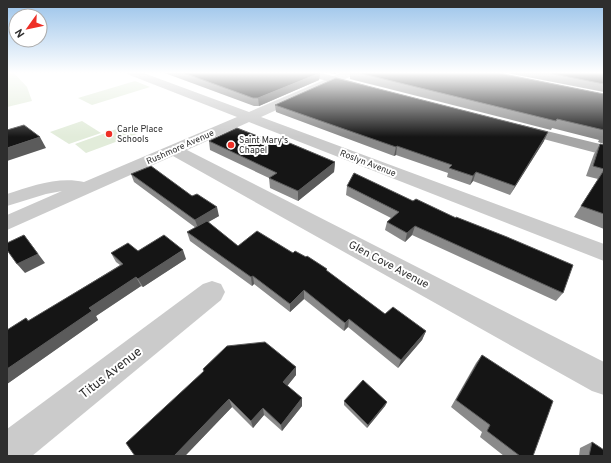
<svg xmlns="http://www.w3.org/2000/svg" width="611" height="463" font-family="Overpass,sans-serif">
<rect width="100%" height="100%" fill="#fff"/>
<g fill="#e2ecda">
<polygon points="7,72 13,72 27,87 32,101 7,107"/>
<polygon points="135,81 150,87 92,105 78,98"/>
<polygon points="82,121 101,133 69,144 50,132"/>
<polygon points="125,126 137,134 86,153 75,144"/>
</g>
<g fill="none" stroke-linecap="round" stroke-linejoin="round">
<g fill="#cbcbcb" fill-rule="evenodd">
<path d="M126,72H141L249,112L343,72H357L356,74L261,117L604,244V261L249,122L187,150L604,362V395L592,391L173,156L7,230V215L62,191L46,194L7,206V194C31,186 59,176 84,182L237,117L127,74Z"/>
<polygon points="212,281 221,284 225,292 221,300 32,456 7,456 7,429 203,284"/>
</g>
<g fill="#a6a6a6" fill-rule="evenodd">
<polygon points="300,72 318,72 365,85 367,87 365,89 361,90 301,74"/>
<polygon points="518,124 604,145 604,155 513,131 511,128 513,125"/>
</g>
</g>
<g fill="#8a8a8a">
<polygon points="162,72 317,72 320,73 319,80 259,106 254,106"/>
<polygon points="325,72 339,72 334,74"/>
<polygon points="350,72 494,72 604,94 604,144 598,142 599,140 552,128 551,130 350,79"/>
<polygon points="502,72 604,72 604,92"/>
<polygon points="275,105 544,141 510,195 473,181 470,185 447,177 448,173 396,155 394,156 276,112"/>
<polygon points="209,141 273,142 335,162 334,172 298,201 270,188 269,178 210,150"/>
<polygon points="600,144 604,145 604,229 574,217 598,179 586,176 594,154"/>
<polygon points="131,174 192,196 219,216 208,222 238,246 293,253 306,257 327,269 327,271 385,314 426,331 422,340 398,368 348,327 344,331 304,299 290,312 254,284 252,286 190,241 187,232 196,228 134,182"/>
<polygon points="347,186 563,293 556,301 412,235 405,242 385,230 387,222 391,218 346,195"/>
<polygon points="138,251 186,259 143,287 141,286 96,316 98,320 7,384 7,330 26,318 29,321 120,265 116,262 111,253"/>
<polygon points="482,355 533,456 504,456 480,437 482,432 451,407 476,363"/>
<polygon points="203,369 296,375 287,386 302,398 302,406 282,431 264,415 253,428 232,407 185,456 135,456 204,372"/>
<polygon points="344,401 387,402 385,406 367,428 344,405"/>
<polygon points="592,442 604,456 579,456 580,448"/>
</g>
<g fill="#5b5b5b">
<polygon points="334,72 339,72 334,74"/>
<polygon points="320,73 319,80 259,106 258,98"/>
<polygon points="548,132 544,141 510,195 515,186"/>
<polygon points="40,137 46,148 7,161 7,148"/>
<polygon points="397,146 396,155 394,156 396,147"/>
<polygon points="335,162 334,172 298,201 298,191"/>
<polygon points="476,172 473,181 470,185 473,176"/>
<polygon points="217,207 219,216 198,228 195,220"/>
<polygon points="415,226 412,235 405,242 407,233"/>
<polygon points="24,235 45,263 25,273 17,264"/>
<polygon points="183,250 186,259 143,287 138,279"/>
<polygon points="253,276 254,284 252,286 251,277"/>
<polygon points="136,277 141,286 96,316 98,320 7,384 7,369 89,308"/>
<polygon points="304,290 304,299 290,312 290,304"/>
<polygon points="349,319 348,327 344,331 345,323"/>
<polygon points="426,331 422,340 398,368 401,360"/>
<polygon points="296,367 296,375 284,390 283,382"/>
<polygon points="302,398 302,406 282,431 281,425"/>
<polygon points="229,399 232,407 185,456 174,456"/>
<polygon points="387,402 385,406 367,428 368,425"/>
<polygon points="263,408 264,415 253,428 251,421"/>
</g>
<g fill="#151515" stroke="#5b5b5b">
<polygon points="181,72 317,72 320,73 258,98 253,98"/>
<polygon points="355,72 494,72 604,94 604,130 557,119 556,121"/>
<polygon points="543,72 604,72 604,84"/>
<polygon points="336,78 548,132 515,186 476,172 473,176 449,168 452,165 397,146 396,147 275,105"/>
<polygon points="24,125 40,137 7,148 7,130"/>
<polygon points="237,128 273,142 280,139 335,162 298,191 269,178 277,173 209,141"/>
<polygon points="600,144 604,145 604,169 593,166"/>
<polygon points="151,166 192,196 197,194 217,207 195,220 131,174"/>
<polygon points="604,170 604,214 581,206"/>
<polygon points="354,173 413,201 416,199 456,218 456,217 507,237 573,265 563,293 415,226 407,233 387,222 399,212 347,186"/>
<polygon points="207,221 238,246 257,231 293,253 295,251 306,257 307,256 327,269 326,270 385,314 393,307 426,331 401,360 349,319 345,323 304,290 290,304 253,276 251,277 187,232"/>
<polygon points="24,235 38,254 17,264 7,250 7,243"/>
<polygon points="164,235 183,250 138,279 136,277 89,308 92,311 7,369 7,330 26,318 28,321 123,264 111,253 128,243 138,251"/>
<polygon points="265,342 296,367 283,382 302,398 281,425 263,408 251,421 229,399 174,456 135,456 126,443 204,371 203,369 227,346"/>
<polygon points="482,355 553,401 533,456 520,456 487,431 490,425 456,400"/>
<polygon points="363,380 387,402 368,425 344,401"/>
<polygon points="592,442 604,450 604,456 589,456"/>
</g>
<linearGradient id="sky" x2="0" y2="1"><stop stop-color="#9ac3ea"/><stop offset="0.53" stop-color="#fff"/><stop offset="1" stop-color="#fff" stop-opacity="0"/></linearGradient>
<rect width="611" height="137" fill="url(#sky)"/>
<g fill="#ee2f26" stroke="#fff" stroke-width="1.5">
<circle cx="109" cy="134" r="4"/>
<circle cx="231" cy="145" r="4"/>
</g>
<g text-anchor="middle" stroke-width="4" stroke-linejoin="round" paint-order="stroke">
<g font-size="9" fill="#2e2e2e" stroke="#fff" text-anchor="start">
<text x="117" y="132">Carle Place<tspan x="117" dy="10">Schools</tspan></text>
<text x="239" y="143">Saint Mary's<tspan x="239" dy="10">Chapel</tspan></text>
</g>
<g font-size="9" fill="#2e2e2e" stroke="#fff">
<text transform="translate(180 147) rotate(-24)" y="3">Rushmore Avenue</text>
<text transform="translate(368 163) rotate(21)" y="3">Roslyn Avenue</text>
</g>
<g font-size="11" fill="#2e2e2e" stroke="#fff">
<text transform="translate(389 264) rotate(28)" y="4">Glen Cove Avenue</text>
</g>
<g font-size="13" fill="#2e2e2e" stroke="#fff">
<text transform="translate(110 372) rotate(-38)" y="5">Titus Avenue</text>
</g>
</g>
<rect width="611" height="463" fill="none" stroke="#2e2e2e" stroke-width="16"/>
<g transform="translate(28 28) rotate(237)"><circle r="19" fill="#ffffff" stroke="#ababab"/>
<path d="M0-3L7 15L0 10L-7 15Z" fill="#ee2f26"/>
<text y="-6" font-size="11" font-weight="bold" text-anchor="middle" fill="#2e2e2e">N</text>
</g>
</svg>
